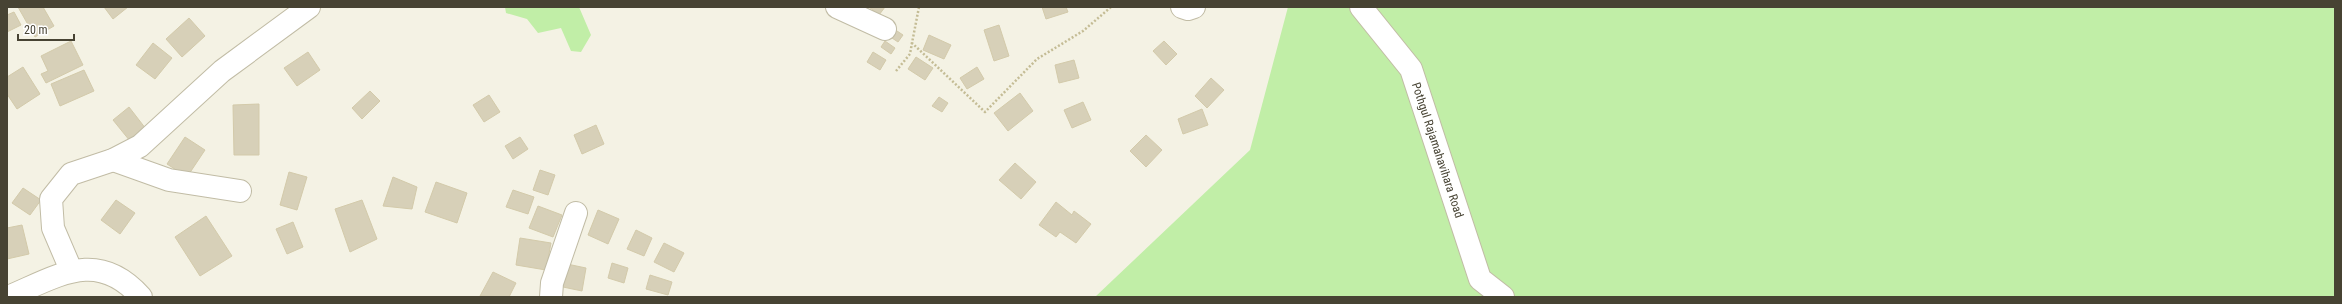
<svg xmlns="http://www.w3.org/2000/svg" width="2342" height="304" font-family="'Roboto Condensed',sans-serif">
<rect width="100%" height="100%" fill="#f4f2e4"/>
<g fill="#c1eea7">
<polygon points="505,7 579,7 591,35 581,52 571,51 561,28 538,33 527,19 506,13"/>
<polygon points="1288,7 2335,7 2335,297 1095,297 1250,150"/>
</g>
<g fill="#d7d0b8" stroke="#d3caaa">
<polygon points="18,7 43,7 54,26 35,37"/>
<polygon points="104,7 128,7 113,19"/>
<polygon points="869,7 885,7 879,15"/>
<polygon points="1042,7 1066,7 1068,12 1046,19"/>
<polygon points="14,12 21,25 7,32 7,15"/>
<polygon points="189,18 205,36 182,57 166,39"/>
<polygon points="999,25 1009,56 994,61 984,30"/>
<polygon points="894,29 903,35 898,42 889,36"/>
<polygon points="929,35 951,45 944,59 923,50"/>
<polygon points="71,41 83,65 46,83 41,74 48,71 41,56"/>
<polygon points="885,41 895,48 891,54 881,47"/>
<polygon points="1164,41 1177,54 1166,65 1153,51"/>
<polygon points="153,43 172,58 155,79 136,65"/>
<polygon points="308,52 320,70 297,86 284,68"/>
<polygon points="873,52 886,60 880,70 867,62"/>
<polygon points="916,57 933,68 925,80 908,69"/>
<polygon points="1074,60 1079,78 1059,83 1055,65"/>
<polygon points="23,67 40,94 17,109 7,94 7,77"/>
<polygon points="977,67 984,79 967,89 960,78"/>
<polygon points="84,70 94,91 60,106 51,84"/>
<polygon points="1211,78 1224,90 1207,108 1195,96"/>
<polygon points="370,91 380,101 362,119 352,108"/>
<polygon points="1020,93 1033,111 1008,131 994,113"/>
<polygon points="489,95 500,112 484,122 473,105"/>
<polygon points="939,97 948,103 942,112 932,106"/>
<polygon points="1083,102 1091,120 1072,128 1064,110"/>
<polygon points="259,104 259,155 234,155 233,105"/>
<polygon points="129,107 146,129 130,141 113,120"/>
<polygon points="1202,109 1208,125 1183,134 1178,119"/>
<polygon points="596,125 604,144 582,154 574,135"/>
<polygon points="1146,135 1162,150 1146,167 1130,151"/>
<polygon points="185,137 205,150 187,177 167,164"/>
<polygon points="520,137 528,149 513,159 505,146"/>
<polygon points="1015,163 1036,182 1021,199 999,180"/>
<polygon points="540,170 555,175 548,195 533,190"/>
<polygon points="289,172 307,177 297,210 280,205"/>
<polygon points="393,177 417,187 412,209 383,206"/>
<polygon points="436,182 467,193 457,223 425,212"/>
<polygon points="23,188 41,200 30,215 12,203"/>
<polygon points="513,190 534,197 528,214 506,207"/>
<polygon points="116,200 135,213 120,234 101,220"/>
<polygon points="362,200 377,239 350,252 335,209"/>
<polygon points="1056,202 1072,215 1074,211 1091,224 1076,243 1060,232 1056,237 1039,225"/>
<polygon points="538,206 562,215 553,237 529,228"/>
<polygon points="598,210 619,219 608,244 588,235"/>
<polygon points="206,216 232,256 200,276 175,237"/>
<polygon points="293,222 303,247 287,254 276,229"/>
<polygon points="22,225 29,254 7,259 7,228"/>
<polygon points="636,230 652,238 644,256 627,249"/>
<polygon points="520,238 551,243 546,270 516,265"/>
<polygon points="664,243 684,253 674,272 654,262"/>
<polygon points="612,263 628,268 624,283 608,278"/>
<polygon points="567,264 586,268 582,291 563,287"/>
<polygon points="493,272 516,283 509,297 480,296"/>
<polygon points="650,275 672,282 668,295 646,289"/>
</g>
<g fill="none" stroke-linecap="round" stroke-linejoin="round">
<defs>
<g id="minor">
<polyline points="837,7 885,29"/>
<polyline points="1182,7 1188,9 1194,7"/>
<path id="s1" d="M1361,7L1411,69L1480,279L1503,297"/>
<polyline points="113,160 169,180 240,191"/>
<polyline points="71,270 53,228 51,199 71,174 113,160 140,146 222,71 309,7"/>
<path d="M8,297C58,276 97,248 141,297"/>
<polyline points="551,297 552,283 576,213"/>
</g>
</defs>
<use href="#minor" stroke="#c1bca5" stroke-width="24"/>
<g stroke="#c4bc95" stroke-width="2.5" stroke-dasharray="2 2" stroke-linecap="butt">
<polyline points="919,7 912,43 985,112 1037,59 1083,31 1111,7"/>
<polyline points="896,71 910,54 912,43"/>
</g>
<use href="#minor" stroke="#fff" stroke-width="22"/>
</g>
<g text-anchor="middle" stroke-width="3" stroke-linejoin="round" paint-order="stroke">
<g font-size="12" fill="#474333" stroke="#fff">
<text dy="4" stroke="none"><textPath href="#s1" startOffset="165">Pothgul Rajamahavihara Road</textPath></text>
</g>
</g>
<rect width="2342" height="304" fill="none" stroke="#474333" stroke-width="16"/>
<path d="M18 34v6h56v-6" fill="none" stroke="#474333" stroke-width="2"/>
<text x="24" y="34" font-size="12" fill="#474333" stroke="#ffffff" stroke-width="3" paint-order="stroke">20 m</text>
</svg>
